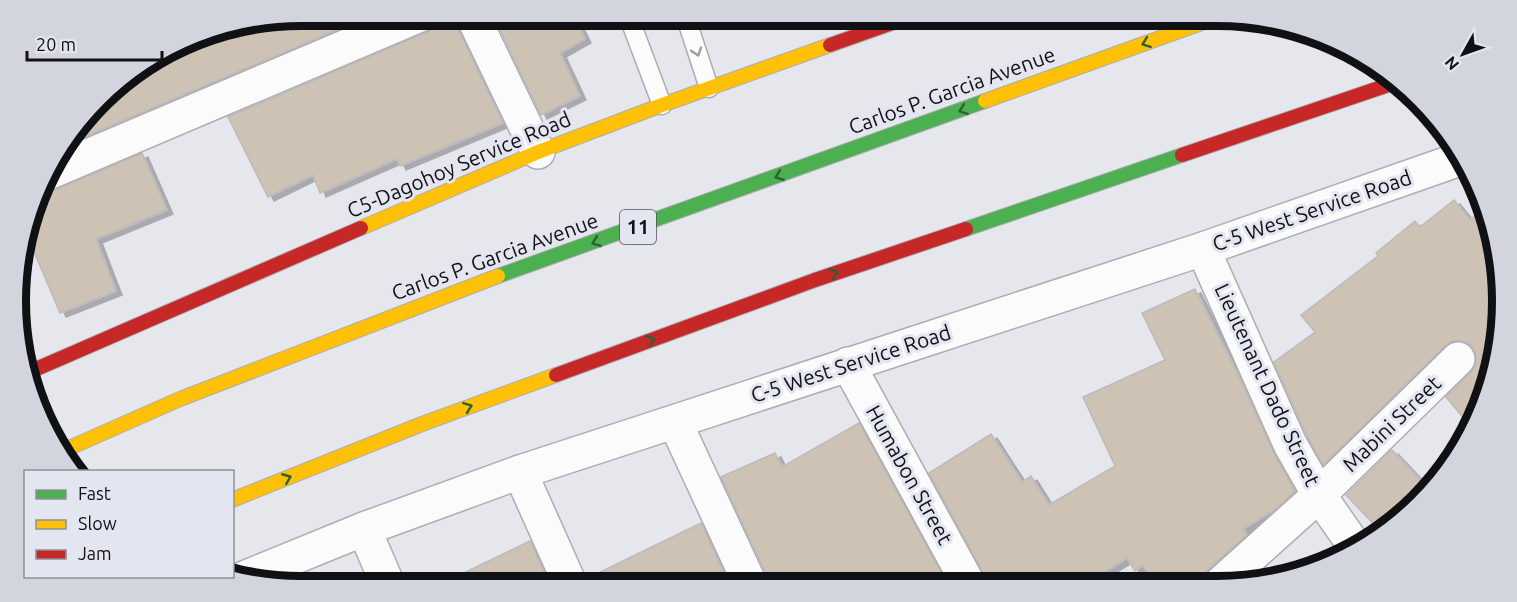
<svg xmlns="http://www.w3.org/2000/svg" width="1517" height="602" font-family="Ubuntu,sans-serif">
<defs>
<filter id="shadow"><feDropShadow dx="6" dy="4" stdDeviation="0" flood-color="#0004"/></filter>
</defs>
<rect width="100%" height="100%" fill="#e6e7ed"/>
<g fill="#cdc2b3" stroke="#bbbabc" stroke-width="1.5" filter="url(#shadow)">
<polygon points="301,15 372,15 63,146 113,86 209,30"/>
<polygon points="438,15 453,15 455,23 503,123 400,166 397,159 320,193 313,175 268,197 228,117 427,32 435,26"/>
<polygon points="493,15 573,15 585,39 560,53 580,96 541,115"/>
<polygon points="142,153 167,210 96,239 116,291 60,313 27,235 42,190 55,190"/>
<polygon points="1454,200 1470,220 1482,210 1501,282 1487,393 1470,426 1446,397 1471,372 1476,365 1476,355 1472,346 1464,341 1453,341 1445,346 1323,465 1307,436 1274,362 1315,332 1301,315 1378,256 1376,253 1415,221 1420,227"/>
<polygon points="1195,289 1243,385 1273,452 1295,491 1276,509 1243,529 1247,535 1206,571 1201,582 1196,585 1156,585 1143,565 1135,571 1127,558 1084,585 988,585 985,576 929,473 991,434 1022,482 1031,476 1049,505 1115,466 1083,397 1165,360 1142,313"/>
<polygon points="859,423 948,585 769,586 768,578 721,477 775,453 782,467"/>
<polygon points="1392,450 1429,489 1404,516 1381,532 1346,495"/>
<polygon points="701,523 729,584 726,586 589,586 588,578"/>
<polygon points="530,541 551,586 435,587"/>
</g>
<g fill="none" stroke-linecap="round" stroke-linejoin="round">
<defs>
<g id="lane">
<polyline points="628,15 662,105"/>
<polyline points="685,15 709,88"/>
</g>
<g id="street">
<polyline points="472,15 538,152"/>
<polyline points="48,173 420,15"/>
<polyline points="1203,249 1290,444 1319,495 1356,548"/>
<polyline points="848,364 969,585"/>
<polyline points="675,422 751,586"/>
<polyline points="520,472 571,586"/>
<polyline points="364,529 389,587"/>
<polyline points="244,578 364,529 520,472 1203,249 1460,159"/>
<polyline points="1219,585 1319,495 1458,359"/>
</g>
<g id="fast">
<polyline points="966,229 1182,155"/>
<polyline points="498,276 985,101"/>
</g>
<g id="slow">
<polyline points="985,101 1221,16"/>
<polyline points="361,228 538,152 662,105 830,45"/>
<polyline points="60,452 180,399 498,276"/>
<polyline points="232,500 422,424 556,375"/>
</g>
<g id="jam">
<polyline points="830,45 915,15"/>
<polyline points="1182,155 1397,82"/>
<polyline points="27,373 361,228"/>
<polyline points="556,375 815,280 966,229"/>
</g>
</defs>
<use href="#lane" stroke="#acadb1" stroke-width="21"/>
<use href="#street" stroke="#acadb1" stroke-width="36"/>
<use href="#fast" stroke="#acadb1" stroke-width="16"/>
<use href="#slow" stroke="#acadb1" stroke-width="16"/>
<use href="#jam" stroke="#acadb1" stroke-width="16"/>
<use href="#lane" stroke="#fbfbfc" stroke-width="18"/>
<use href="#street" stroke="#fbfbfc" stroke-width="33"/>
<use href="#fast" stroke="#4caf50" stroke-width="14"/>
<use href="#slow" stroke="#ffc107" stroke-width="14"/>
<use href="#jam" stroke="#c62828" stroke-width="14"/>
</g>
<defs><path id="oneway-chevron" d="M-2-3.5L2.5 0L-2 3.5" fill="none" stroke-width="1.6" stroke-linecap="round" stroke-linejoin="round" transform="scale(1.5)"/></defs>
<g stroke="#2e6032">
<use href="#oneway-chevron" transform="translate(1146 43) rotate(160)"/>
<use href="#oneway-chevron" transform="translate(963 110) rotate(160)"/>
<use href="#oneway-chevron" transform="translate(779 176) rotate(160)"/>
<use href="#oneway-chevron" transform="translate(596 242) rotate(160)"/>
<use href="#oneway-chevron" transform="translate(834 273) rotate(-19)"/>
<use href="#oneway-chevron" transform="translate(651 340) rotate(-20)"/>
<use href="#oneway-chevron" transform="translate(468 407) rotate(-20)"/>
<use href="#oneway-chevron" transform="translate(287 478) rotate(-22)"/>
</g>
<use stroke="#9d9d9f" href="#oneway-chevron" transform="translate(697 52) rotate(72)"/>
<g text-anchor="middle" stroke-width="6" stroke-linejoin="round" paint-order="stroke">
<rect fill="#e3e5f0" stroke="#4f5156" stroke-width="1.5" x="620" y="210" width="36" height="34" rx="4.5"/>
<g font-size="20" font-weight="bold" fill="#101114">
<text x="638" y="234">11</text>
</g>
<g font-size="21" fill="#101114" stroke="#e3e5f0">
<text transform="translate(952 91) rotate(-20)" y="7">Carlos P. Garcia Avenue</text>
<text transform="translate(459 165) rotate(-23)" y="7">C5-Dagohoy Service Road</text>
<text transform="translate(1312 211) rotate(-19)" y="7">C-5 West Service Road</text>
<text transform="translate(495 257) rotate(-20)" y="7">Carlos P. Garcia Avenue</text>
<text transform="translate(851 364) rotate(-18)" y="7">C-5 West Service Road</text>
<text transform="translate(1267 385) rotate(65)" y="7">Lieutenant Dado Street</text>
<text transform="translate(1392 424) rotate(-44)" y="7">Mabini Street</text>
<text transform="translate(909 475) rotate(61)" y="7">Humabon Street</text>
</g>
</g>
<path d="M0 0H1517V602H0ZM301 26H1217A275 275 0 0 1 1492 301V301A275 275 0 0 1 1217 576H301A275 275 0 0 1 26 301V301A275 275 0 0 1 301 26Z" fill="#d2d4de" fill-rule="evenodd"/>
<path fill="none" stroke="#101114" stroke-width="8" d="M301 26H1217A275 275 0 0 1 1492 301V301A275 275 0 0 1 1217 576H301A275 275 0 0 1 26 301V301A275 275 0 0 1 301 26Z"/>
<rect x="24" y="470" width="210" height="108" fill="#e3e5f0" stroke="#8f9098" stroke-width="1.5"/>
<rect x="36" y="490" width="30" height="9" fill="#4caf50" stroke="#8f9098" stroke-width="1.5"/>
<text x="78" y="500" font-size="18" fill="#101114">Fast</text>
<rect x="36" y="520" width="30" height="9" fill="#ffc107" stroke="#8f9098" stroke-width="1.5"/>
<text x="78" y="530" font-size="18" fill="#101114">Slow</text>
<rect x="36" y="550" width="30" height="9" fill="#c62828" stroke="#8f9098" stroke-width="1.5"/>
<text x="78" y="560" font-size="18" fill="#101114">Jam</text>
<g transform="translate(1463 54) rotate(230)" stroke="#e3e5f0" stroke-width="4.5" paint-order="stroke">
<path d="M0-4.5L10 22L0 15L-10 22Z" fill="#101114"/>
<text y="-9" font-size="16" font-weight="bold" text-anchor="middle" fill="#101114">N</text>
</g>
<path d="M27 51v9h135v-9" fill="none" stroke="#101114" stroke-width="3"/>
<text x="36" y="51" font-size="18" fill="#101114" stroke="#e3e5f0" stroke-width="4.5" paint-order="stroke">20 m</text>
</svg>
